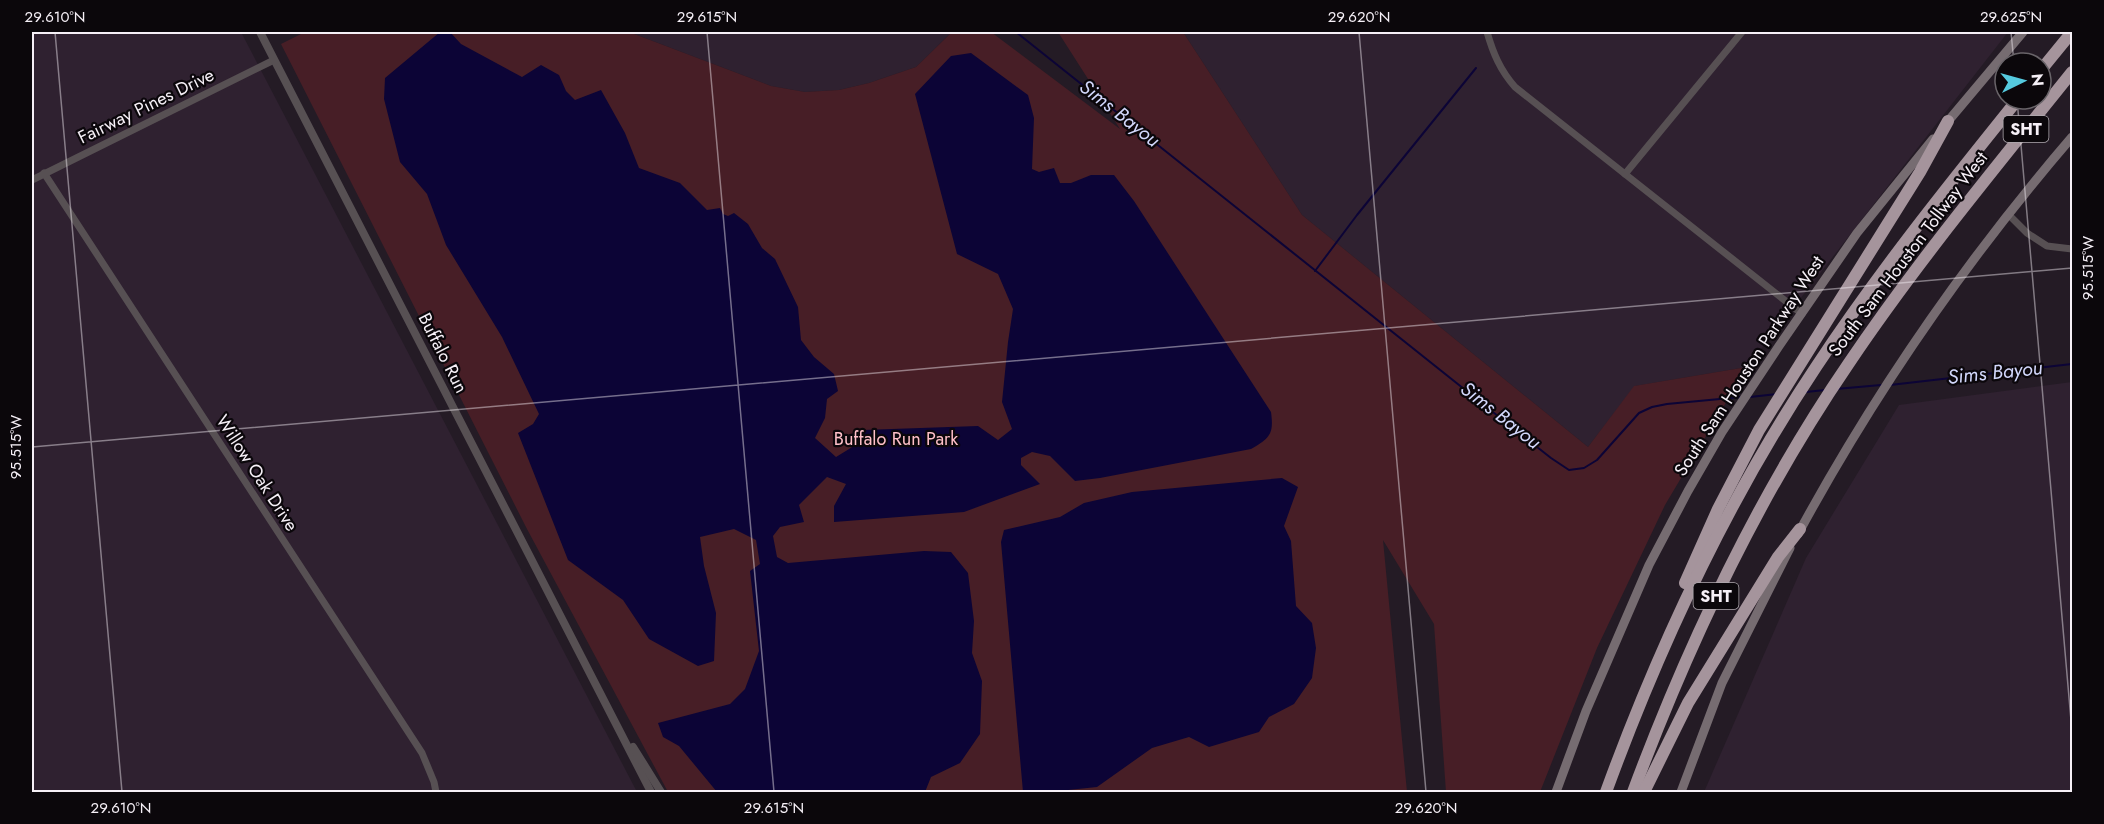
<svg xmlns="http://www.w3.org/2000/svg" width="2104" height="824" font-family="Jost,sans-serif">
<rect width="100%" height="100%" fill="#241b25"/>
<g fill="#2f2130">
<polygon points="32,32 241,32 637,792 32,792"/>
<polygon points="629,32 952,32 916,67 869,83 839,90 805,92 771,86"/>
<polygon points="1183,32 2008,32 1747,367 1635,386 1588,447 1302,215"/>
<polygon points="2072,382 2072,792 1704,792 1806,558 1899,405"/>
</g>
<polygon fill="#471e26" points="305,32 629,32 771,86 805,92 839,90 869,83 916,67 952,32 991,32 1120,129 1058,32 1183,32 1302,215 1588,447 1634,386 1747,367 1665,505 1597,648 1540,792 1446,792 1434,624 1383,540 1407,792 668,792 527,529 281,44"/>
<g fill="#0c0436">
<path d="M440,32H450L461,44L522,77L541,65L559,75L566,91L575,100L601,90L625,133L639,168L680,183L707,210L720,208L723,214L728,216L734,213L748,224L762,248L775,259L798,307L801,340L814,357L834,374L838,391L827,399L825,418L815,438L836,457L854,446L851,434L863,430L978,426L998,440L1012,429L1002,402L1008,342L1013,309L998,274L957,254L915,94L951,56L971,53L1028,95L1034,118L1032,169L1039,172L1054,168L1060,183H1071L1091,175H1114L1134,201L1271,412C1274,434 1270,438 1251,449L1100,478L1075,481L1050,456L1032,452L1021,458V465L1040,484L964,512L834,522V506L846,484L827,477L799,505L804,522L780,527L773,536L777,557L788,563L924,551L951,552L968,573L974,621L972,653L982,681L980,734L960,763L931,777L925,792H717L679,746L663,737L658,723L730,704L745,689L759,651L750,571L760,564L756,540L734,529L700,537L704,566L716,613L714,661L698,666L649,639L623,600L568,560L518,433L533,424L539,414L502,337L446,245L427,194L400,162L384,99L385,78Z"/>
<polygon points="1282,478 1298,487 1284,526 1291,541 1296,606 1312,623 1316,648 1312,678 1294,704 1269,717 1259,732 1209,747 1189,737 1152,748 1097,787 1049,792 1023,792 1001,542 1004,530 1060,517 1084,503 1132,492"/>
</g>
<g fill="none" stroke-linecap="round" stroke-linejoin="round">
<g stroke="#0c0436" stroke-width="2">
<polyline points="1016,32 1513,428 1551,458 1569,470 1584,468 1597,460 1639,413 1652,407 1667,404 1741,397"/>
<polyline points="1315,271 1357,215 1476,68"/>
<polyline points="1890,385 2072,364"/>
<polyline points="1836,389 1881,385"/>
<polyline points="1806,392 1825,390"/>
<polyline points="1750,397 1777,394"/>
</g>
<g stroke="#575053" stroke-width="7">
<path d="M1487,32C1493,53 1500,70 1515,87L1802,314"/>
<polyline points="44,173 422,753 434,782 436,792"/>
<polyline points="1625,174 1742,32"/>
<polyline points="32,180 274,60"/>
<polyline points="2009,215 2027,233 2047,246 2072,249"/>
</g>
<g stroke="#575053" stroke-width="8">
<polyline points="260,32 651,792"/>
<polyline points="633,747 661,792"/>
</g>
<g stroke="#766c71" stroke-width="9">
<polyline points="1944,126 2023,32"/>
<path d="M1798,534C1875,392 1967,259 2072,137"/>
<polyline points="1556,792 1586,711 1649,565 1688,491 1722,432 1779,346 1857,233 1933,139"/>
<polyline points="1681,792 1722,683 1790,548"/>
</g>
<g stroke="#a5949c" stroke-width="12">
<polyline points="2041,70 2072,32"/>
<polyline points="1685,583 1718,509 1759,430 1920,172 1948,121"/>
<path d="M1606,792C1660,644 1728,499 1816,367C1878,273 1948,186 2018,99"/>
<path d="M1633,792C1689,642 1758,496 1849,363C1917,262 1996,167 2072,72"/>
<polyline points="1644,792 1688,703 1778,557 1800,529"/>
</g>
</g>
<path fill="none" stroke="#f6f0f7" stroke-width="1.5" stroke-opacity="0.45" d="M55,32L122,792M707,32L774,792M1359,32L1426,792M2011,32L2014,63M2017,99L2072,732M32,447L2072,268"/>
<g text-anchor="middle" stroke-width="4.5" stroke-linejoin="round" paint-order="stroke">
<g fill="#0b070b" stroke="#b0aab0" stroke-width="1.5">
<rect x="2003.5" y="116" width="45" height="26" rx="4.5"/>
<rect x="1693.5" y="583" width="45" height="26" rx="4.5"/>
</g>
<g font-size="16" font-weight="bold" fill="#f6f0f7">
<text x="2026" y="135">SHT</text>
<text x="1716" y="602">SHT</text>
</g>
<g font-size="18" fill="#f6f0f7" stroke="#0b070b">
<text transform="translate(146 106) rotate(-26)" y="6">Fairway Pines Drive</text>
<text transform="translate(1908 254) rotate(-53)" y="6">South Sam Houston Tollway West</text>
<text transform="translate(443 353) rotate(63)" y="6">Buffalo Run</text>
<text transform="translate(1749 366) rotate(-57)" y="6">South Sam Houston Parkway West</text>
<text transform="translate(257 473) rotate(57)" y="6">Willow Oak Drive</text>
</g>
<g font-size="18" fill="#ffc0c9" stroke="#0b070b">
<text x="896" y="445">Buffalo Run Park</text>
</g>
<g font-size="20" font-style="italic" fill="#d2d7fb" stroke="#0b070b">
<text transform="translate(1120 113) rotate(38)" y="7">Sims Bayou</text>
<text transform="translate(1995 372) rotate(-6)" y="7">Sims Bayou</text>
<text transform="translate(1501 415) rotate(38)" y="7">Sims Bayou</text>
</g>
</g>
<rect width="2104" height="824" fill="none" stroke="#0b070b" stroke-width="66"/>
<g transform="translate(2023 81) rotate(85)"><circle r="28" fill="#0b070b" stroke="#696469" stroke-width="1.5"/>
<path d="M0-4.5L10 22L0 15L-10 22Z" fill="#55cadf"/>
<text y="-9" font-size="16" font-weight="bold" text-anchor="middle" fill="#f6f0f7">N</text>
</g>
<rect x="33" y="33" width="2038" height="758" fill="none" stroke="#f6f0f7" stroke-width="2"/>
<g font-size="15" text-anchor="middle" fill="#f6f0f7">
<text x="55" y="22">29.610°N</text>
<text x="707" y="22">29.615°N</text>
<text x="1359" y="22">29.620°N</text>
<text x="2011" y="22">29.625°N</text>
<text transform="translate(2088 268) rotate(-90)" y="5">95.515°W</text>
<text transform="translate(16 447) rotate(-90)" y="5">95.515°W</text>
<text x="121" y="813">29.610°N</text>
<text x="774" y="813">29.615°N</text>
<text x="1426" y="813">29.620°N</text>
</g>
</svg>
